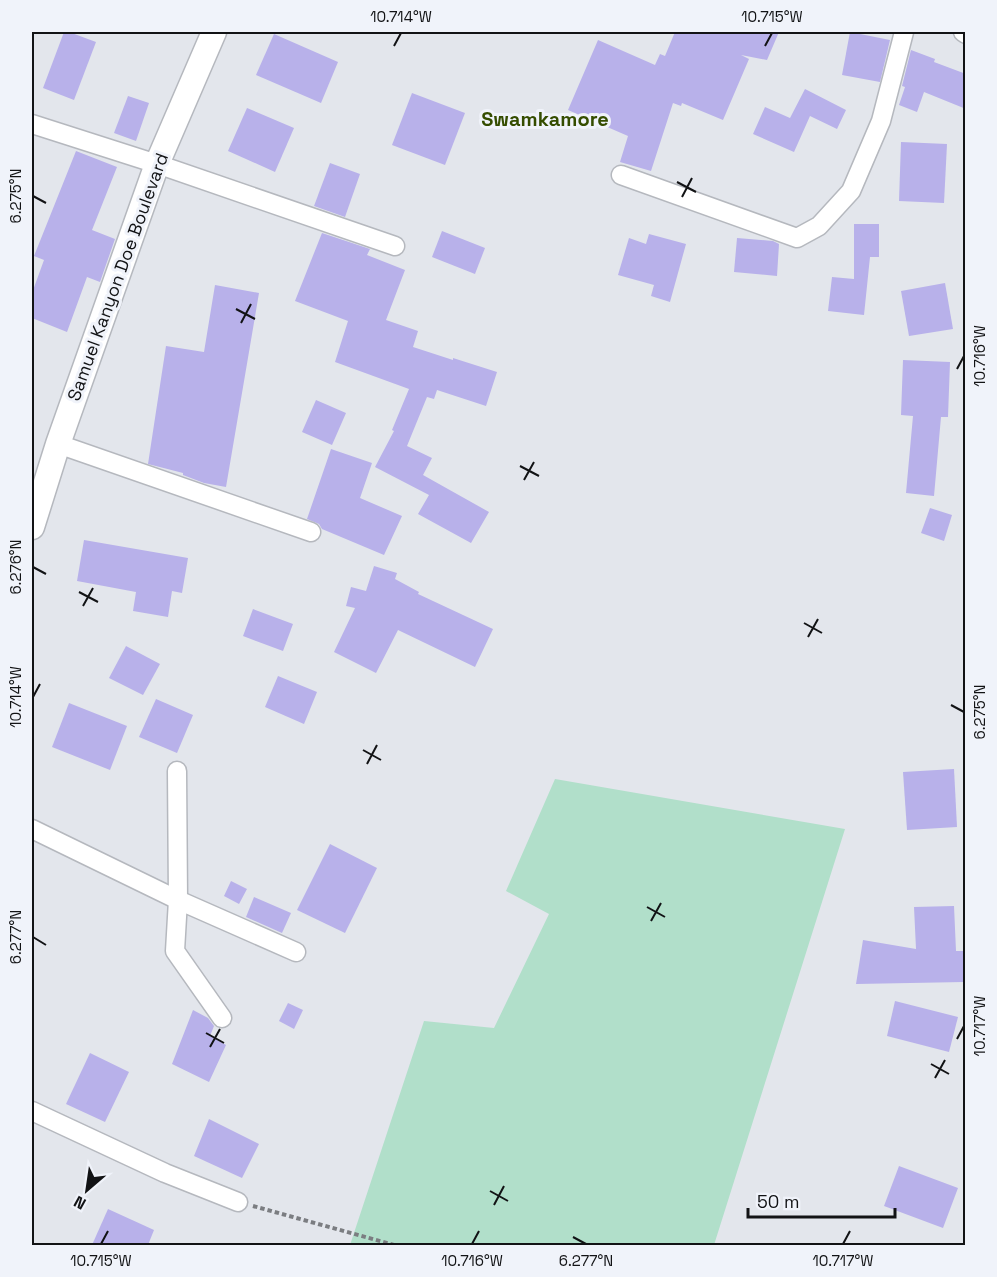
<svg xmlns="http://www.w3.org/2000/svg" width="997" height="1277" font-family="'Space Grotesk',sans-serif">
<rect width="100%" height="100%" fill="#e3e6ec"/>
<polygon fill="#b1dfca" points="555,779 845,829 714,1245 350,1245 424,1021 494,1028 549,914 506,891"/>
<g fill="#b8b1ea">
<polygon points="64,32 69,32 96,42 74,100 43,88"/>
<polygon points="675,32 779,32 767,60 741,55 749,59 723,120 682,103 681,106 673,103 651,171 620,162 628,136 568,110 598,40 655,65 660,54 665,56"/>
<polygon points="850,32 890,40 880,82 842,75"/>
<polygon points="274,34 338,62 321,103 256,75"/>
<polygon points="911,50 935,59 934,62 966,74 966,109 924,92 917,112 899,105 905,87 902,86"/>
<polygon points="805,89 846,110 837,129 810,116 794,152 753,134 765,107 790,118"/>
<polygon points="412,93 465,113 445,165 392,145"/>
<polygon points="128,96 149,103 136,141 114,133"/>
<polygon points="247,108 294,128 275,172 228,151"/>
<polygon points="901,142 947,144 944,203 899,201"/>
<polygon points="76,151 117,167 92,230 115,239 100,282 87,277 67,332 32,318 32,293 44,260 34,256"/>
<polygon points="330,163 360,174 345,217 314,206"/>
<polygon points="854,224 879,224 879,257 870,257 864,315 828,311 832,277 854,279"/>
<polygon points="442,231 485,248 475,274 432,257"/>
<polygon points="322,233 370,249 367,255 405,270 386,320 418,331 413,347 453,360 453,358 497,372 486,406 437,390 434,399 427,397 407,446 432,458 423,475 489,512 471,543 418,514 429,495 375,467 394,431 392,430 409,389 335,362 348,321 295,301"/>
<polygon points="649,234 686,244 670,302 651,296 654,285 618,275 629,238 646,244"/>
<polygon points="737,238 773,241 779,244 777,276 734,272"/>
<polygon points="945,283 953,329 909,336 901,291"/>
<polygon points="215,285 259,293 226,487 204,483 183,475 183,473 148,464 166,346 204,352"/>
<polygon points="903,360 950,362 948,417 941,417 934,496 906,493 913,416 901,415"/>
<polygon points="316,400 346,413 332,445 302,432"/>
<polygon points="331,449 372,463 360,498 402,516 384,555 322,529 319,524 307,519"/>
<polygon points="930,508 952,515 944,541 921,533"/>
<polygon points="84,540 188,558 182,593 172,591 168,617 133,611 136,592 77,581"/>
<polygon points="374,566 397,573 395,579 419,592 418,594 493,629 475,667 398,630 376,673 334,652 355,608 346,606 351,587 366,591"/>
<polygon points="253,609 293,624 283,651 243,636"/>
<polygon points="126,646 160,664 143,695 109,678"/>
<polygon points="278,676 317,692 304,724 265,707"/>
<polygon points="156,699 193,715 177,753 139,737"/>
<polygon points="69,703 127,726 110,770 52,747"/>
<polygon points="954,769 957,827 907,830 903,772"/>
<polygon points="330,844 377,868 345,933 297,910"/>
<polygon points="231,881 247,889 239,904 224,896"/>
<polygon points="254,897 291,913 282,933 246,917"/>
<polygon points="954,906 956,951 963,951 964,982 856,984 863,940 916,949 914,907"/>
<polygon points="895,1001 958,1017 949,1052 887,1036"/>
<polygon points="288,1003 303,1010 294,1029 279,1021"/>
<polygon points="193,1010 208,1018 214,1026 210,1036 226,1045 209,1082 172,1064"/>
<polygon points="90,1053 129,1072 105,1122 66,1104"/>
<polygon points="209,1119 259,1144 242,1178 194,1156"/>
<polygon points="899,1166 958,1188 943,1228 884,1206"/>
<polygon points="108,1209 154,1230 148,1245 92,1245"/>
</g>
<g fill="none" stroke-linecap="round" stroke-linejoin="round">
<defs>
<g id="street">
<polyline points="963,32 966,34"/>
<polyline points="32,124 157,164 395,246"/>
<polyline points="621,175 797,238 819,226 851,191 881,121 904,32"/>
<polyline points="58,444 311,532"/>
<polyline points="177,771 178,900 175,951 222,1018"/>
<polyline points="32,829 178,900 296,952"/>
<polyline points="32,1111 165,1173 238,1202"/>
</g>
<polyline id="secondary" points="32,527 58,444 157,164 214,32"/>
</defs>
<use href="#street" stroke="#b5b8be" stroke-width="21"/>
<use href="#secondary" stroke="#b5b8be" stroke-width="27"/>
<polyline stroke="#7b7d81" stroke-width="4" stroke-dasharray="4.5 3" stroke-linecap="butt" points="253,1206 398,1246"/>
<use href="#street" stroke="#fff" stroke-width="18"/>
<use href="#secondary" stroke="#fff" stroke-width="24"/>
</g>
<path fill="none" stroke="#121315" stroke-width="2" d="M394,46L401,33M765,46L772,33M677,182L696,192M33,196L46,203M682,197L692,178M236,309L255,319M241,323L251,304M957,369L964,356M520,466L539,476M524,480L534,462M33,567L46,574M79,592L98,602M83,606L93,588M804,623L822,633M808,637L818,619M33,697L40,684M951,705L964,712M363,750L381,760M367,764L377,745M647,907L665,917M651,921L661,903M33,937L46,945M206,1033L224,1043M957,1039L964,1026M210,1047L220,1029M931,1064L949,1074M935,1078L945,1060M490,1191L508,1201M494,1205L504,1186M573,1237L586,1244M101,1244L108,1231M472,1244L479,1231M843,1244L850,1231"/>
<g text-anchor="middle" stroke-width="6" stroke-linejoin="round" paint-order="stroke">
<g font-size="18" fill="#121315" stroke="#f0f3fa">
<text transform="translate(118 277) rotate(-70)" y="6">Samuel Kanyon Doe Boulevard</text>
</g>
<g font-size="20" font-weight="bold" fill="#354d00" stroke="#f0f3fa">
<text x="545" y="126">Swamkamore</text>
</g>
</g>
<rect width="997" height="1277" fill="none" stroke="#f0f3fa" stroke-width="66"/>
<g transform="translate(87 1190) rotate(209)" stroke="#f0f3fa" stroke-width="4.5" paint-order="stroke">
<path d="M0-4.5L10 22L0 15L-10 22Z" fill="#121315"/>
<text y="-9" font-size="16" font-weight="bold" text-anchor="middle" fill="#121315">N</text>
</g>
<path d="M748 1208v9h147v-9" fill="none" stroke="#121315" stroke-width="3"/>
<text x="757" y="1208" font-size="18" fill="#121315" stroke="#f0f3fa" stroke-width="4.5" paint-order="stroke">50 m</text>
<rect x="33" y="33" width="931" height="1211" fill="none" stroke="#121315" stroke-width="2"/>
<g font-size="15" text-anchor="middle" fill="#121315">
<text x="401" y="22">10.714°W</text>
<text x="772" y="22">10.715°W</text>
<text transform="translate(16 196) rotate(-90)" y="5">6.275°N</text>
<text transform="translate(980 356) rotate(-90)" y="5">10.716°W</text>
<text transform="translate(16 567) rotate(-90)" y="5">6.276°N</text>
<text transform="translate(16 697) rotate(-90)" y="5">10.714°W</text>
<text transform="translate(980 712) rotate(-90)" y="5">6.275°N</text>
<text transform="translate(16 937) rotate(-90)" y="5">6.277°N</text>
<text transform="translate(980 1026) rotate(-90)" y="5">10.717°W</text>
<text x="101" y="1266">10.715°W</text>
<text x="472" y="1266">10.716°W</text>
<text x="586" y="1266">6.277°N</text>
<text x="843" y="1266">10.717°W</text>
</g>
</svg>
